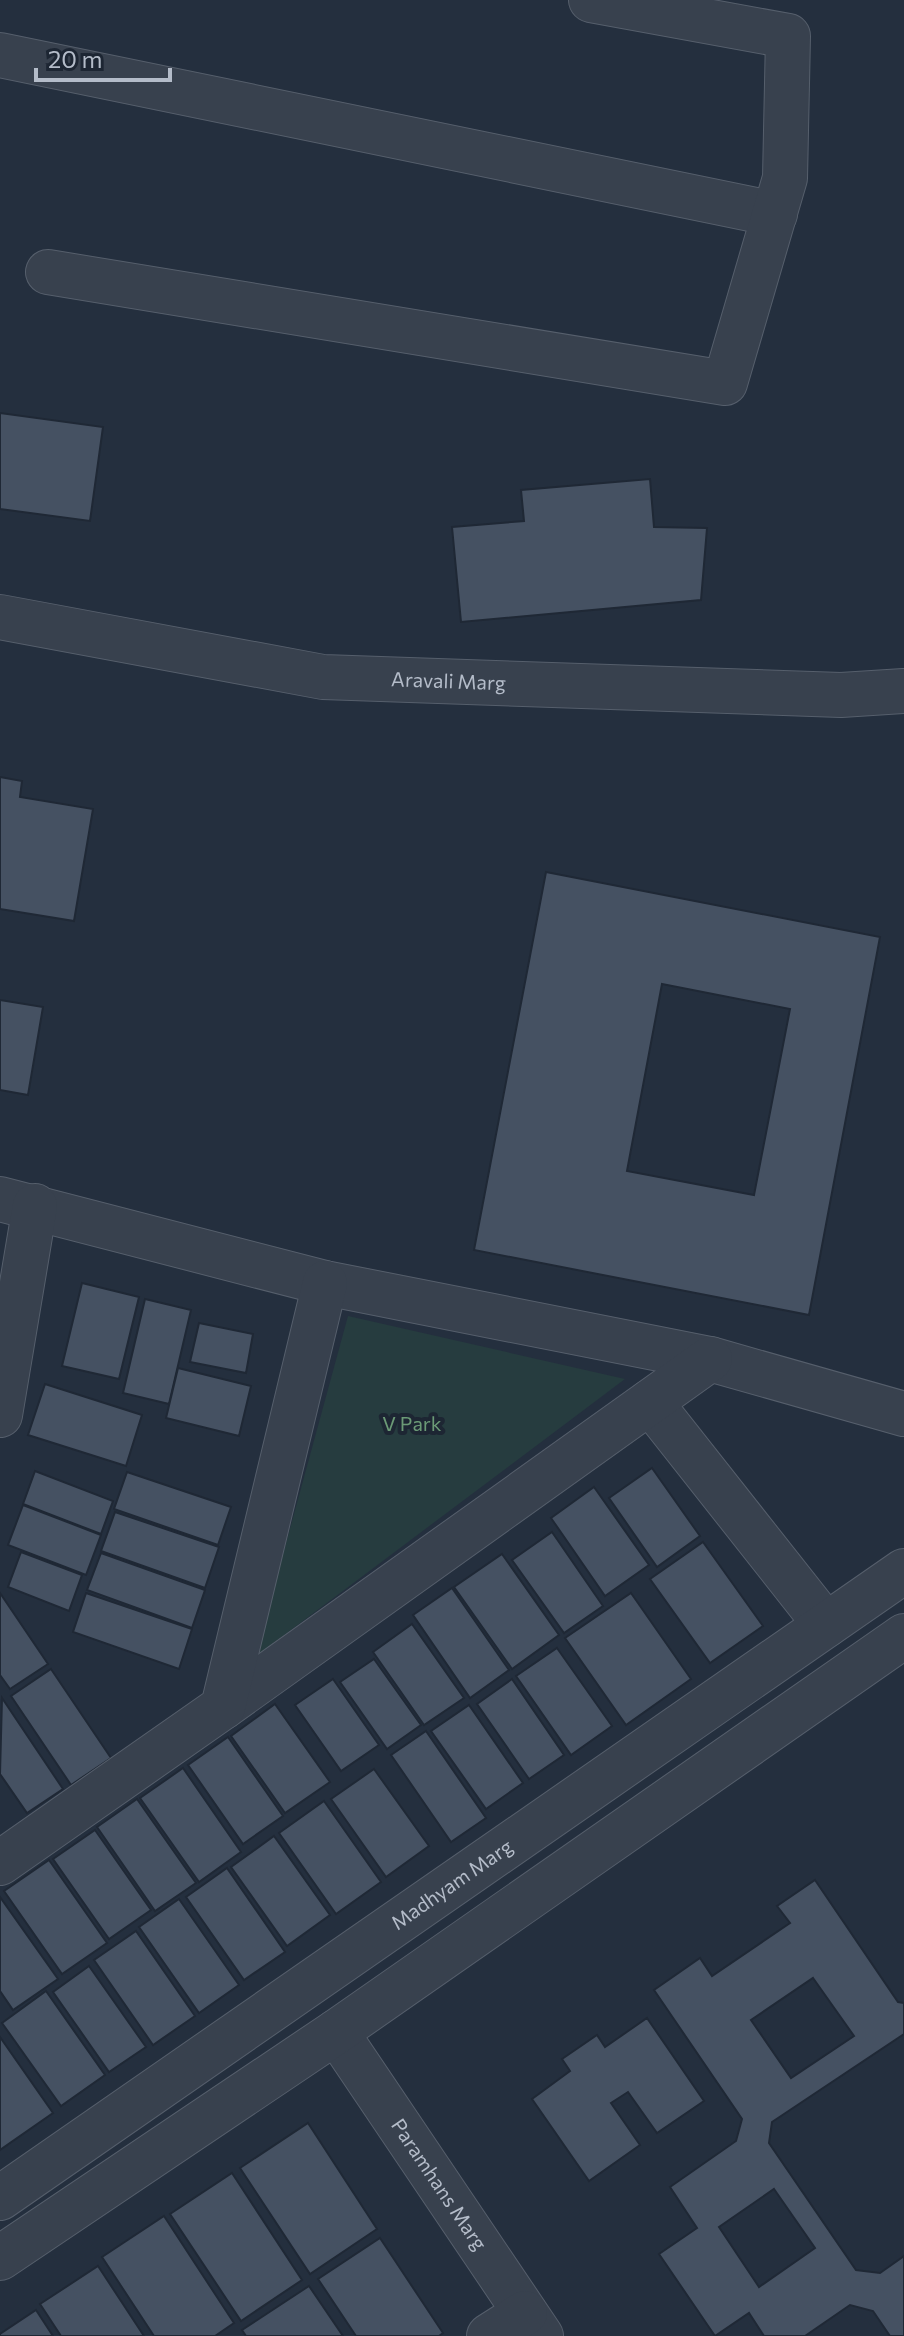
<svg xmlns="http://www.w3.org/2000/svg" width="904" height="2336" font-family="Commissioner,sans-serif">
<rect width="100%" height="100%" fill="#242f3e"/>
<polygon fill="#263c3f" points="348,1316 625,1379 255,1657"/>
<g fill="#455162" stroke="#1f2835" stroke-width="2" fill-rule="evenodd">
<polygon points="0,413 103,427 90,521 0,509"/>
<polygon points="650,479 654,527 707,528 701,600 461,622 452,527 524,521 521,490"/>
<polygon points="0,777 22,781 20,797 93,809 74,921 0,909"/>
<path d="M546,872L880,937L809,1315L474,1250ZM662,984L790,1009L754,1195L627,1171Z"/>
<polygon points="0,1000 43,1007 28,1095 0,1090"/>
<polygon points="82,1283 139,1297 119,1379 62,1366"/>
<polygon points="145,1299 191,1310 169,1404 123,1393"/>
<polygon points="199,1323 253,1334 246,1373 190,1362"/>
<polygon points="178,1368 251,1386 239,1436 166,1418"/>
<polygon points="45,1384 142,1415 126,1466 28,1435"/>
<polygon points="652,1468 700,1536 657,1567 609,1498"/>
<polygon points="35,1471 113,1501 101,1534 23,1504"/>
<polygon points="127,1472 231,1507 218,1545 114,1509"/>
<polygon points="594,1487 649,1565 605,1596 551,1518"/>
<polygon points="23,1505 101,1535 86,1575 8,1545"/>
<polygon points="115,1512 219,1547 205,1588 101,1551"/>
<polygon points="552,1532 603,1606 564,1633 512,1560"/>
<polygon points="703,1542 763,1626 710,1663 650,1579"/>
<polygon points="21,1552 82,1575 69,1611 8,1587"/>
<polygon points="101,1553 205,1590 192,1628 87,1590"/>
<polygon points="502,1554 559,1635 512,1669 454,1587"/>
<polygon points="452,1588 509,1670 470,1698 413,1615"/>
<polygon points="0,1593 48,1664 10,1689 0,1675"/>
<polygon points="86,1593 192,1629 179,1669 73,1632"/>
<polygon points="631,1593 691,1679 626,1725 565,1638"/>
<polygon points="412,1624 464,1698 424,1725 373,1652"/>
<polygon points="557,1648 612,1726 571,1755 516,1676"/>
<polygon points="374,1659 421,1725 387,1749 340,1682"/>
<polygon points="51,1669 111,1758 71,1785 11,1696"/>
<polygon points="333,1679 379,1745 341,1771 295,1705"/>
<polygon points="512,1679 564,1755 529,1779 477,1704"/>
<polygon points="2,1698 63,1789 27,1813 0,1774"/>
<polygon points="275,1704 330,1782 285,1813 231,1736"/>
<polygon points="469,1705 523,1783 486,1809 431,1731"/>
<polygon points="426,1731 486,1818 451,1842 391,1755"/>
<polygon points="228,1737 283,1816 243,1844 188,1765"/>
<polygon points="183,1768 241,1852 199,1882 140,1798"/>
<polygon points="374,1769 429,1846 386,1877 331,1799"/>
<polygon points="137,1799 196,1883 155,1911 97,1827"/>
<polygon points="324,1801 381,1882 336,1914 279,1833"/>
<polygon points="95,1830 151,1910 109,1939 53,1859"/>
<polygon points="274,1836 330,1915 287,1946 231,1867"/>
<polygon points="49,1860 107,1943 62,1974 4,1891"/>
<polygon points="227,1868 285,1952 244,1980 186,1897"/>
<path d="M815,1880L898,2002L904,2003V2034L772,2122L769,2143L856,2270L880,2273L904,2256V2336H890L873,2311L850,2305L805,2336H764L749,2313L715,2336L659,2254L697,2228L670,2187L736,2141L742,2119L654,1990L700,1958L712,1976L790,1923L777,1906ZM813,1978L854,2036L791,2078L751,2020ZM774,2189L815,2248L759,2287L719,2227Z"/>
<polygon points="0,1897 58,1979 13,2010 0,1991"/>
<polygon points="179,1899 239,1985 199,2013 139,1927"/>
<polygon points="136,1931 195,2016 153,2045 94,1960"/>
<polygon points="89,1966 146,2047 109,2072 53,1992"/>
<polygon points="46,1991 105,2075 61,2106 2,2023"/>
<polygon points="647,2018 704,2101 657,2133 628,2092 611,2103 640,2145 589,2181 532,2099 570,2071 562,2059 597,2035 605,2047"/>
<polygon points="0,2037 53,2113 0,2150"/>
<polygon points="308,2123 377,2229 310,2274 240,2168"/>
<polygon points="232,2173 302,2280 241,2321 170,2214"/>
<polygon points="164,2216 234,2323 215,2336 154,2336 102,2257"/>
<polygon points="380,2238 443,2333 439,2336 356,2336 318,2279"/>
<polygon points="98,2266 144,2336 61,2336 40,2304"/>
<polygon points="309,2286 343,2336 246,2336 242,2330"/>
<polygon points="36,2310 53,2336 0,2336 0,2334"/>
</g>
<g fill="none" stroke-linecap="round" stroke-linejoin="round">
<defs>
<g id="minor">
<polyline points="0,55 775,214"/>
<polyline points="48,272 725,383 785,178 788,36 591,0"/>
<path id="s1" d="M0,617L323,677L841,695L904,691"/>
<polyline points="0,1199 325,1283 710,1359 904,1414"/>
<polyline points="650,1402 826,1625"/>
<polyline points="0,1415 35,1206"/>
<polyline points="223,1707 710,1359"/>
<polyline points="0,1863 223,1707 325,1283"/>
<path id="s2" d="M336,2032L541,2336"/>
<path id="s3" d="M0,2198L904,1571"/>
<polyline points="0,2258 336,2032 904,1636"/>
<polyline points="489,2336 525,2313"/>
</g>
</defs>
<use href="#minor" stroke="#565f6c" stroke-width="46"/>
<use href="#minor" stroke="#38414e" stroke-width="44"/>
</g>
<g text-anchor="middle" stroke-width="8" stroke-linejoin="round" paint-order="stroke">
<g font-size="20" fill="#b4bcc9" stroke="#1d2633">
<text dy="7" stroke="none"><textPath href="#s1" startOffset="454">Aravali Marg</textPath></text>
<text dy="7" stroke="none"><textPath href="#s3" startOffset="550">Madhyam Marg</textPath></text>
<text dy="7" stroke="none"><textPath href="#s2" startOffset="184">Paramhans Marg</textPath></text>
</g>
<g font-size="20" fill="#6b9a76" stroke="#1d2633">
<text x="412" y="1431">V Park</text>
</g>
</g>
<path d="M36 68v12h134v-12" fill="none" stroke="#b4bcc9" stroke-width="4"/>
<text x="48" y="68" font-size="24" fill="#b4bcc9" stroke="#1d2633" stroke-width="6" paint-order="stroke">20 m</text>
</svg>
